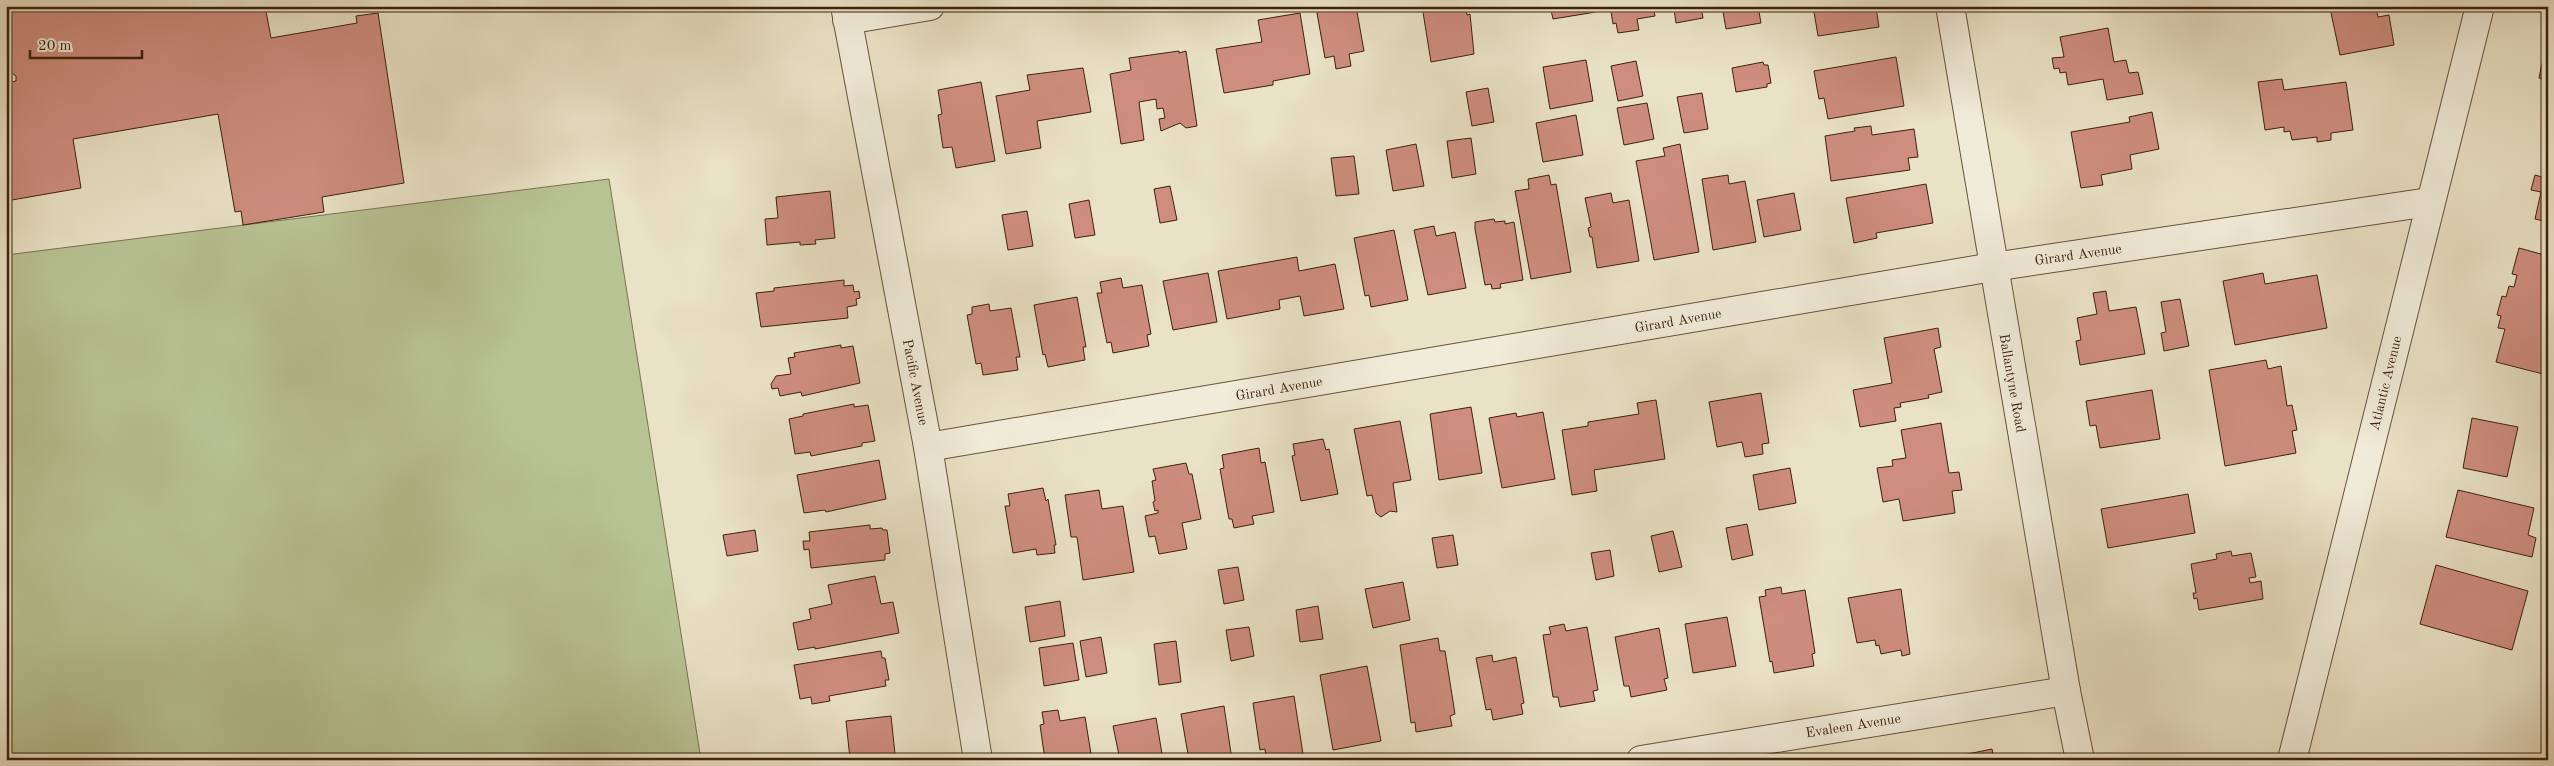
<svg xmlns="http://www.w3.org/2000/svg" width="2554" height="766" font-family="'Old Standard TT',serif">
<rect width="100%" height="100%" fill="#eae2c6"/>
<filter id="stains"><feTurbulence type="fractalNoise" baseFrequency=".004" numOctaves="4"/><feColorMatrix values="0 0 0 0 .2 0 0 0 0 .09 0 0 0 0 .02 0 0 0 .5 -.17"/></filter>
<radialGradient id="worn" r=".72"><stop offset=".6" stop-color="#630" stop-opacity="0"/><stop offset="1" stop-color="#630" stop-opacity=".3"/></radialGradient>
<polygon fill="#b8c394" stroke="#7b7250" points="609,179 701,760 6,760 6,255"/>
<g fill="#ce8d7f" stroke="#3e210c">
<polygon points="6,6 265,6 271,38 357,23 356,16 378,13 404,183 322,197 324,212 243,225 241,211 235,212 218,114 73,139 81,188 6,201 6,83 16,81 16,76 9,71 6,52 6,38 9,35"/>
<polygon points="1318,6 1356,6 1364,51 1349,54 1351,66 1336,69 1334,56 1325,58 1317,13 1319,12"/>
<polygon points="1422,6 1465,6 1467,15 1470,14 1474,54 1431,62"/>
<polygon points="1550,6 1595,6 1596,12 1553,19"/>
<polygon points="1610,6 1653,6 1655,16 1637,19 1639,30 1618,33 1616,23 1613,24"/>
<polygon points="1661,6 1701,6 1703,18 1676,23 1674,9 1662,11"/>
<polygon points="1722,6 1758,6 1761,23 1726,29"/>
<polygon points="1813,6 1876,7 1879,27 1818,36"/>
<polygon points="2340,6 2376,6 2378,17 2389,15 2394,45 2340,55 2330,8"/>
<polygon points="1300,13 1310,74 1273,81 1273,85 1224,93 1216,49 1262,42 1258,20"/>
<polygon points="2108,28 2114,62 2126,60 2129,73 2138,72 2143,94 2107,100 2103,79 2068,85 2066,72 2060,73 2059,68 2054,69 2052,58 2064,57 2060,37"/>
<polygon points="1179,51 1179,53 1186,51 1197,126 1186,128 1180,123 1161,131 1159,119 1165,118 1163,108 1157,109 1156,99 1139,102 1144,140 1121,144 1110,74 1131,70 1129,58"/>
<polygon points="1896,57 1904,106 1828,119 1824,98 1819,99 1814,71"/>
<polygon points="1586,60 1593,101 1550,109 1543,67"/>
<polygon points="1636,61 1643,96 1618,101 1611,66"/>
<polygon points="1763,62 1764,65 1768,65 1771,83 1767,84 1767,87 1736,92 1732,68"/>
<polygon points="2548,62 2548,84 2543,83 2544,79 2539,78 2542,63 2547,64"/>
<polygon points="1083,68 1091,112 1037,121 1041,148 1006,154 996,96 1030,90 1027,75"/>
<polygon points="2282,79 2284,90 2346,82 2353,130 2331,133 2331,140 2317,142 2317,137 2292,140 2290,131 2284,132 2284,127 2265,130 2258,82"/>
<polygon points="981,82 995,161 956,168 952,147 943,148 938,115 942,114 938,90"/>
<polygon points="1488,88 1494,122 1472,126 1466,92"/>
<polygon points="1702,93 1708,129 1684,133 1677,97"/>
<polygon points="1647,103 1654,139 1624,145 1617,108"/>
<polygon points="2152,112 2159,149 2130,155 2132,169 2101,175 2103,185 2081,188 2071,132 2130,122 2129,117"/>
<polygon points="1576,115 1583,155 1543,162 1536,123"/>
<polygon points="1871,126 1872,135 1914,129 1918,157 1908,158 1910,170 1831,181 1825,136 1855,131 1854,128"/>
<polygon points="1471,138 1476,174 1452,178 1447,141"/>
<polygon points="1416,144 1424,186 1393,191 1386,150"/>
<polygon points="1680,144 1699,252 1654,260 1636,161 1665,156 1663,148"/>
<polygon points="1354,156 1359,194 1336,196 1331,158"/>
<polygon points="2548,165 2548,222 2535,219 2541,192 2531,190 2535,175 2545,178"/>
<polygon points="1549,175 1551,185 1556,184 1571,272 1531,279 1515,191 1529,189 1528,179"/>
<polygon points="1728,175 1729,184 1745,181 1756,242 1713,250 1702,179"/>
<polygon points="1926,184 1933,223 1876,233 1877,238 1854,243 1846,198"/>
<polygon points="1170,186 1177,220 1160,223 1154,189"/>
<polygon points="830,191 835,238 815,240 816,244 800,245 800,242 767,245 765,219 778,218 776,197"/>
<polygon points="1611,193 1613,203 1629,200 1639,261 1597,268 1592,237 1590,237 1588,228 1591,227 1585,198"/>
<polygon points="1794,193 1801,230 1764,237 1757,200"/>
<polygon points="1089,200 1095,235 1075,238 1069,204"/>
<polygon points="1027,211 1033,246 1008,250 1002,215"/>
<polygon points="1494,219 1495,222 1505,221 1505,224 1514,222 1523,280 1500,284 1501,288 1492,289 1491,284 1485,285 1475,229 1475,222"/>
<polygon points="1434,226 1436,236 1455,232 1466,288 1428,295 1414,230"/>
<polygon points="1394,230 1408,300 1371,307 1369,295 1365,296 1354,238"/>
<polygon points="2519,248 2548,256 2548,356 2543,374 2496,362 2505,329 2498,328 2501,316 2497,315 2502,296 2506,297 2509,286 2514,287 2517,275 2512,274"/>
<polygon points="1297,257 1299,271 1335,264 1344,309 1304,316 1300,296 1279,300 1280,309 1227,319 1218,271"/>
<polygon points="1208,273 1217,322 1173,330 1163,281"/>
<polygon points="2263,273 2265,284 2317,275 2327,328 2235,345 2223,281"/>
<polygon points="1121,278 1123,288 1142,285 1151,334 1147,335 1149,346 1113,353 1111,342 1107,343 1097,293 1102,293 1100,282"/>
<polygon points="844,280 844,286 853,285 854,292 859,291 860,298 856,299 857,305 847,307 848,318 761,327 756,293 774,291 774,288"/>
<polygon points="2106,291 2109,311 2136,307 2145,354 2080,365 2076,341 2081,340 2077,318 2097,314 2093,293"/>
<polygon points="1077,297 1086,347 1083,347 1085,360 1048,367 1045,354 1043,355 1034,305"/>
<polygon points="2180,299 2189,346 2164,351 2161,333 2166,332 2161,302"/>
<polygon points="989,304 990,311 1011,308 1020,357 1016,357 1018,370 983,375 981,363 976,364 967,315 972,314 972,307"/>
<polygon points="1938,328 1941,347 1934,349 1942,392 1928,395 1929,398 1900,403 1901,407 1894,408 1896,421 1860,427 1853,390 1892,383 1884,338"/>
<polygon points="841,345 841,348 853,346 860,383 802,396 801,392 780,396 778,388 772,389 771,384 776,376 791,374 788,358 795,357 794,353"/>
<polygon points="2266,360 2268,369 2281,366 2287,406 2292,405 2297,430 2292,431 2296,453 2225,466 2209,370"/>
<polygon points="2152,390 2160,439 2100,448 2096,425 2090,426 2086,401"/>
<polygon points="1761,393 1769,443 1762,444 1763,454 1745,457 1742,442 1717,447 1709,402"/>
<polygon points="1656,400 1665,459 1594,470 1597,491 1572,495 1562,430 1588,426 1588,422 1639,414 1637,403"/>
<polygon points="854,404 854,407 868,405 875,441 862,443 862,446 811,456 810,452 795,454 789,419 803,416 803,414"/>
<polygon points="1471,407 1482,473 1439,480 1430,414"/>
<polygon points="1543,412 1555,479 1502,488 1489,418 1516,413 1517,417"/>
<polygon points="2472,418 2518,427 2507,477 2463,468"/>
<polygon points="1400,421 1411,480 1393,483 1397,512 1390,511 1381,517 1376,513 1372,495 1367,496 1354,429"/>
<polygon points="1941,423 1949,473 1959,472 1962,490 1952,491 1955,513 1903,521 1899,499 1883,502 1877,468 1893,466 1892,460 1906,458 1901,430"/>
<polygon points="1323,439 1326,450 1329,449 1338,494 1301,501 1292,456 1295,455 1293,444"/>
<polygon points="1259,448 1261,463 1265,462 1274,512 1252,516 1254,524 1234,528 1232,519 1229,519 1220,469 1224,468 1222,455"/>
<polygon points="879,460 886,499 826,512 825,510 804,513 797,475"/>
<polygon points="1186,463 1189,474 1192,474 1201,519 1182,523 1187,549 1159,554 1155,536 1149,537 1145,516 1158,513 1158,510 1155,511 1153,502 1155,501 1152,481 1156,480 1153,469"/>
<polygon points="1790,468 1796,503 1759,510 1753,475"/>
<polygon points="1043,488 1046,501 1048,499 1056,545 1054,545 1055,553 1037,555 1036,549 1013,553 1005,506 1010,506 1008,494"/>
<polygon points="1099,490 1102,509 1123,506 1134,572 1083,580 1077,537 1071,537 1065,495"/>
<polygon points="2458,490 2534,508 2528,535 2536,538 2532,557 2446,537"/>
<polygon points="2188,494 2195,533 2108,548 2101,509"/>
<polygon points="1747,524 1753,555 1732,560 1726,528"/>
<polygon points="870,525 870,529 882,528 883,530 887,530 890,553 885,554 885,560 811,568 809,549 804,550 803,541 810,541 809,532"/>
<polygon points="755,530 758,551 727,556 723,535"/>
<polygon points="1673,531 1682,567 1659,572 1651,536"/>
<polygon points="1453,535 1458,565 1437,568 1432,538"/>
<polygon points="1610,550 1614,576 1596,580 1591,553"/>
<polygon points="2231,551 2232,556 2251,553 2256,577 2249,578 2250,583 2261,581 2263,599 2199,610 2197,598 2194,599 2193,593 2196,593 2191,564 2217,559 2216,554"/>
<polygon points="2436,565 2528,591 2512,650 2420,624"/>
<polygon points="1238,567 1244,600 1224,604 1218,570"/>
<polygon points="875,576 881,604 893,602 899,633 815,649 815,647 798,650 793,623 811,619 809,609 832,604 828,585"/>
<polygon points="1403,582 1410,620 1373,628 1365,589"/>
<polygon points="1781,587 1782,594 1805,590 1815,653 1812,654 1814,666 1774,673 1772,661 1770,662 1759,597 1766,596 1765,590"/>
<polygon points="1901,589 1910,654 1902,656 1901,650 1881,654 1879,645 1876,646 1875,640 1857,643 1848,598"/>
<polygon points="1060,601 1065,636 1030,642 1025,607"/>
<polygon points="1318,606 1323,639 1300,642 1296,610"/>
<polygon points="1727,617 1736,666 1693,673 1685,624"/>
<polygon points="1564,624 1566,631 1587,627 1598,690 1593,691 1595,701 1560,707 1558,697 1553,697 1543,635 1551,634 1549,627"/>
<polygon points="1249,627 1254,656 1231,661 1226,630"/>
<polygon points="1659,628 1668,678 1664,679 1667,690 1631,697 1629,686 1624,686 1615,637"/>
<polygon points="1101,637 1107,673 1086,677 1080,641"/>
<polygon points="1438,638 1440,651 1445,651 1455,714 1450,716 1452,726 1416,732 1415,722 1411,723 1400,645"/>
<polygon points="1176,641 1181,682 1159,685 1154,644"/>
<polygon points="1073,643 1079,680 1044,686 1039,648"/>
<polygon points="881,651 882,658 885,658 889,680 885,680 886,686 829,696 830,701 812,704 811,697 800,699 794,665"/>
<polygon points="1492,655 1493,662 1516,657 1524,703 1521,704 1523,714 1493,720 1491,709 1486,710 1476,658"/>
<polygon points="1367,666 1381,741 1333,750 1320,675"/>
<polygon points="1294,696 1303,754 1266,759 1265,749 1260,750 1253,703"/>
<polygon points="1224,706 1232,760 1189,760 1181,714"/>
<polygon points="1058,710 1060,721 1085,717 1092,760 1045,760 1040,725 1044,724 1042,712"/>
<polygon points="891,716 895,754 850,759 846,721"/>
<polygon points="1156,718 1163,760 1120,760 1113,726"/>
<polygon points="1992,749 1994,760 1999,760 1953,760 1953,757"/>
</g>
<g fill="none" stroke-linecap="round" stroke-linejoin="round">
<defs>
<g id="street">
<polyline points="845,6 928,447 978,760"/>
<polyline points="1950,6 2066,691 2080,760"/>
<polyline points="847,20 930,6"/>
<polyline points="928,447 1993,267 2429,202"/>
<polyline points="1641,760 2066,691"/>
<polyline points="2292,760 2480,6"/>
</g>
</defs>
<use href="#street" stroke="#69513a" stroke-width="30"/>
<use href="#street" stroke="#f1ecda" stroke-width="28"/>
</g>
<g text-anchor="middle" stroke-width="4" stroke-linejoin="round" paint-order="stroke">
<g font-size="14" fill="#3e210c" stroke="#f1ecda">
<text transform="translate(2078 254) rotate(-8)" y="5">Girard Avenue</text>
<text transform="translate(1678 320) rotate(-10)" y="5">Girard Avenue</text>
<text transform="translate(916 382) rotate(79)" y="5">Pacific Avenue</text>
<text transform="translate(2013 383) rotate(80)" y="5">Ballantyne Road</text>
<text transform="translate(2385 383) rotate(-76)" y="5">Atlantic Avenue</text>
<text transform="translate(1279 388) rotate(-10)" y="5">Girard Avenue</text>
<text transform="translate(1853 725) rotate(-9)" y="5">Evaleen Avenue</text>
</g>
</g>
<rect width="2554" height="766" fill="none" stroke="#eae2c6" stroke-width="25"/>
<rect x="8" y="8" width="2539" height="751" fill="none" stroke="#3e210c" stroke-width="2.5"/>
<rect x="12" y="12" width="2529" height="741" fill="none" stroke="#3e210c"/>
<path d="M30 50v8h112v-8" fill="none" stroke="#3e210c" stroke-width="2.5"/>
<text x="38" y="50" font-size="15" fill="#3e210c" stroke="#f1ecda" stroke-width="4" paint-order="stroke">20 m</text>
<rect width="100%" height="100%" filter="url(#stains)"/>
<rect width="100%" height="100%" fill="url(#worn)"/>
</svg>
